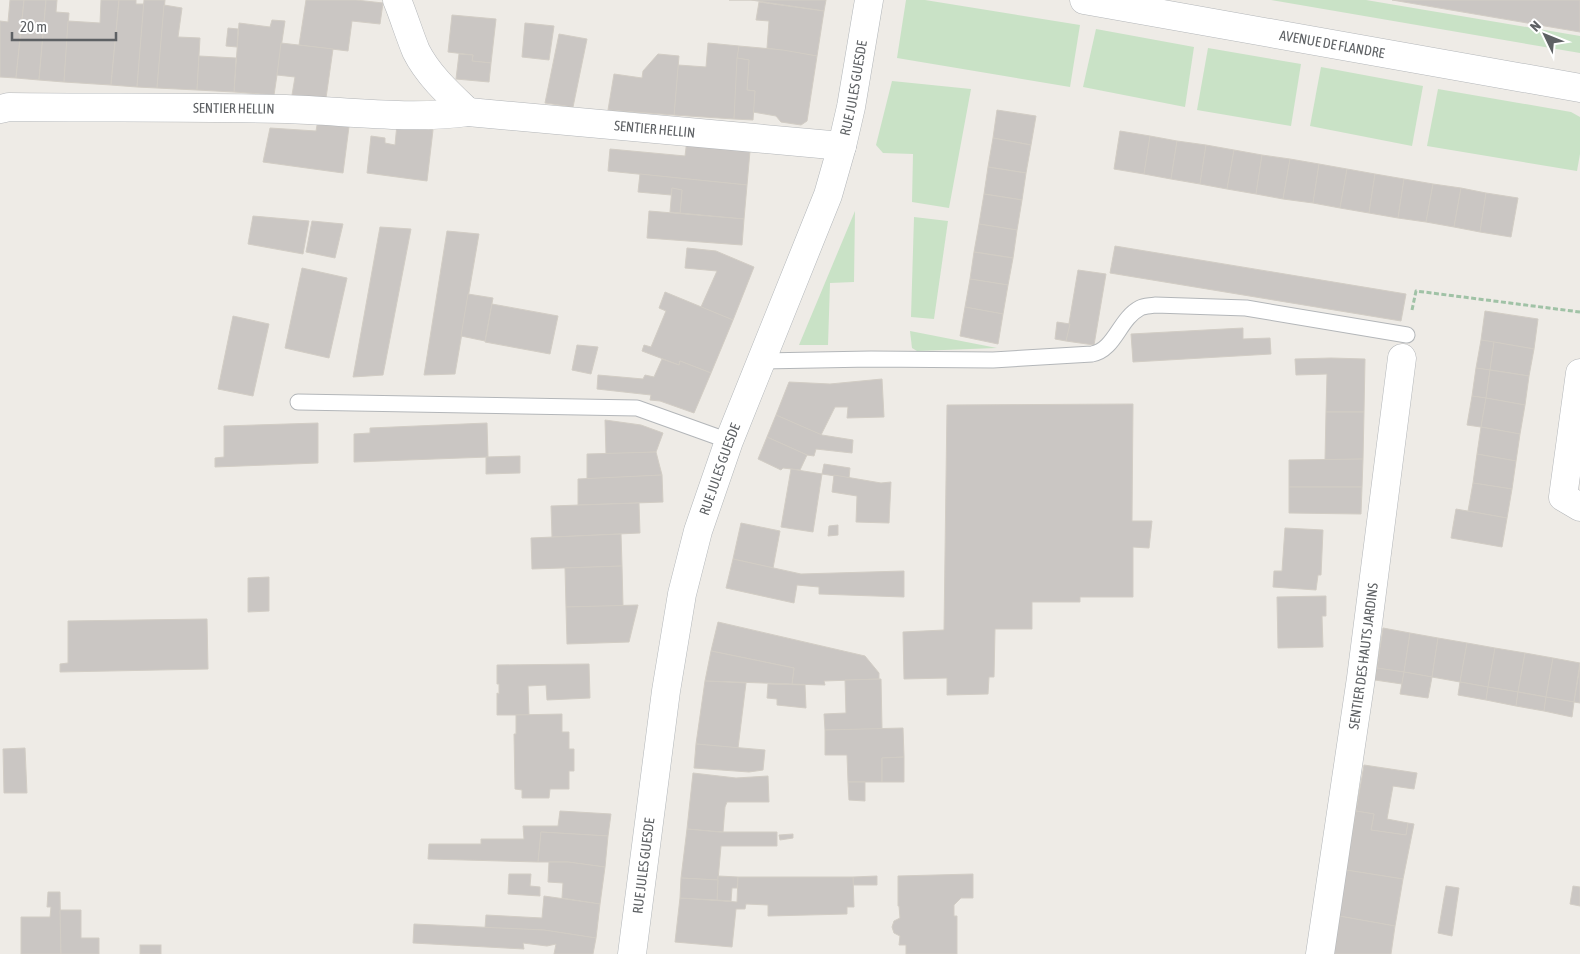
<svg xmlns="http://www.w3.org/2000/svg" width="1580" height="954" font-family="'Asap Condensed',sans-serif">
<rect width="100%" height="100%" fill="#eeebe6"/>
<g fill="#c9e2c6">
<polygon points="906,0 925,0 1080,25 1070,87 897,58"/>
<polygon points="1271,0 1366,0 1580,36 1580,53"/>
<polygon points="1096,29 1194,47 1185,107 1083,87"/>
<polygon points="1208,48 1301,64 1291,126 1197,110"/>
<polygon points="1321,67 1423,86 1412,146 1310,126"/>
<polygon points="892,81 971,89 949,208 912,202 913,154 883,153 876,145"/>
<polygon points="1438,89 1571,112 1580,117 1580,154 1577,171 1427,146"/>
<polygon points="855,211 854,282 830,283 828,345 799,345"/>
<polygon points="914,217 948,221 934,319 911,317"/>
<polygon points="910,331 997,348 917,351 912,348"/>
</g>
<g fill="#cac6c3" stroke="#d2cdc5">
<polygon points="10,0 24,0 16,78 0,77 0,21 8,22"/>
<polygon points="24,0 46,0 39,80 16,78"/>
<polygon points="46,0 57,0 56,12 69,13 64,82 39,80"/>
<polygon points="101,0 119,0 111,85 64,82 68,21 100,23"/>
<polygon points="119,0 136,0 136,4 144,4 137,87 111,85"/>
<polygon points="144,0 165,0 157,88 137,87"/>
<polygon points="356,0 383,3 380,24 352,21 348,51 299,45 306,0"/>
<polygon points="729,0 826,0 824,11 751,0"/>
<polygon points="1392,0 1580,0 1580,32"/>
<polygon points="759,2 824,11 817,56 767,48 769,21 756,20"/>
<polygon points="164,5 182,8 178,37 200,38 197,90 157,88"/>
<polygon points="452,15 496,19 491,63 472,61 473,55 448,52"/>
<polygon points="272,20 285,21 274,95 234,92 239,23 270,27"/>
<polygon points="525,23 554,26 549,60 522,57"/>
<polygon points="228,28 238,29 237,47 226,46"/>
<polygon points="559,34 587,39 573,107 545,103"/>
<polygon points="281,43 333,49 326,98 292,95 295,77 277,75"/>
<polygon points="708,43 739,46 734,119 674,115 678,65 706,67"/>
<polygon points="739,46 783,50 817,56 807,121 801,125 781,122 776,116 753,112 755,91 747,90 749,60 737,58"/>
<polygon points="459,54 473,55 472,61 491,63 489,82 456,79"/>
<polygon points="658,54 679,56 674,115 608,110 614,74 642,78 643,71"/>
<polygon points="199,56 236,58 234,92 197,90"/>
<polygon points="737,58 749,60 747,90 755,91 753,120 734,119"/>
<polygon points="997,110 1036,116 1031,145 993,138"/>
<polygon points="319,114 350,119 343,173 263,162 270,128 316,131"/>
<polygon points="397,124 433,130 427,181 367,173 371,136 385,138 385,143 395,145"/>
<polygon points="1120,131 1150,136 1144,174 1114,169"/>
<polygon points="1150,136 1177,141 1171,179 1144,174"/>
<polygon points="993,138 1031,145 1026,173 988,167"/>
<polygon points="687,140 750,151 747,185 608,171 610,149 685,156"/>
<polygon points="1177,141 1206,145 1200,184 1171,179"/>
<polygon points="1206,145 1234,150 1227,189 1200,184"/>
<polygon points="1234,150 1262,155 1256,194 1227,189"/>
<polygon points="1262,155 1290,159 1283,199 1256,194"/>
<polygon points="1290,159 1319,164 1313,203 1283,199"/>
<polygon points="1319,164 1347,169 1340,208 1313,203"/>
<polygon points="988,167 1026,173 1022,200 984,194"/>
<polygon points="1347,169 1375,174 1369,213 1340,208"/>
<polygon points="640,174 747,185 744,219 680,213 682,190 672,188 671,195 638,192"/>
<polygon points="1375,174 1404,179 1398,218 1369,213"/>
<polygon points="1404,179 1433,184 1426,222 1398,218"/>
<polygon points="1433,184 1461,188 1454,227 1426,222"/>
<polygon points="672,188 682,190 680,213 670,212"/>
<polygon points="1461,188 1486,193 1480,232 1454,227"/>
<polygon points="1486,193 1518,198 1511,237 1480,232"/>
<polygon points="984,194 1022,200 1017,230 979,224"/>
<polygon points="649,211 744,219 742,245 647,238"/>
<polygon points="253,216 309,221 303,254 248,244"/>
<polygon points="312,221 343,224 335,258 306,252"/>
<polygon points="979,224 1017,230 1013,258 974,252"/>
<polygon points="380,227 411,229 383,375 353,377"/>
<polygon points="447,231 479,234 455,374 424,375"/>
<polygon points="1115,246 1406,294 1401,321 1110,273"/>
<polygon points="687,248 716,251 754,267 733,320 701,307 717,271 685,268"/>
<polygon points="974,252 1013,258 1008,285 970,279"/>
<polygon points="302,268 347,278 329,358 285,348"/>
<polygon points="1078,270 1106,274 1094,345 1066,341"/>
<polygon points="970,279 1008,285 1003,314 965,307"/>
<polygon points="665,292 733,320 711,373 680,361 679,365 642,351 644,345 651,347 666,311 659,308"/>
<polygon points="468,294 493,298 485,341 461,336"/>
<polygon points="492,304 558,316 550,354 485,342"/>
<polygon points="965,307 1003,314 998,344 960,336"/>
<polygon points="1485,311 1538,319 1534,349 1481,340"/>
<polygon points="233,316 269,324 253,396 218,389"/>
<polygon points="1057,322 1070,324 1066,341 1055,339"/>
<polygon points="1243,328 1243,339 1270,338 1271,354 1133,362 1131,334"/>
<polygon points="1481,340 1494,342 1490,370 1476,368"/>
<polygon points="1494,342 1534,349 1529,376 1490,370"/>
<polygon points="577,345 598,347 591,374 572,370"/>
<polygon points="1331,358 1365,359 1364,412 1326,412 1327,374 1296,375 1295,359"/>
<polygon points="662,359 679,365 680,361 711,373 694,413 660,401 650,400 651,395 597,389 598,375 643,379 645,375 654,377"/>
<polygon points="1476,368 1490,370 1486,398 1472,396"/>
<polygon points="1490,370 1529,376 1525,405 1486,398"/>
<polygon points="882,379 884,417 847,418 848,407 835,407 821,435 776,415 789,382 830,384"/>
<polygon points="1472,396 1486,398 1481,427 1467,425"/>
<polygon points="1486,398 1525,405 1520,434 1481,427"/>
<polygon points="1133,404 1132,521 1152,521 1149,548 1133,547 1133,597 1080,597 1080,602 1032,602 1032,629 995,629 994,677 989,677 988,694 947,695 947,678 904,679 903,632 944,630 947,405"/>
<polygon points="1326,412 1364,412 1363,459 1325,460"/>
<polygon points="776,415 822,435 853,440 852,453 816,449 814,456 807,455 767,437"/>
<polygon points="605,420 641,425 663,433 656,452 606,454"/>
<polygon points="318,423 318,463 215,467 215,458 224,457 224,426"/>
<polygon points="487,423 488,457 354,462 354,434 370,433 370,428"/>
<polygon points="1481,427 1520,434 1516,461 1477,454"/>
<polygon points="767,437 807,455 800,470 783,468 781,470 758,459"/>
<polygon points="656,452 662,475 587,479 587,454"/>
<polygon points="1477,454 1516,461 1512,489 1473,483"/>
<polygon points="520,456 520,473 486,474 486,457"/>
<polygon points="1363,459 1362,487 1289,487 1289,460"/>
<polygon points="824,464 850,468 849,478 822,474"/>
<polygon points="791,469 822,474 813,532 781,527"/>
<polygon points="662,475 663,502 578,505 578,479"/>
<polygon points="834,475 881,483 891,482 889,523 856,522 857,496 832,492"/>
<polygon points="1473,483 1512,489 1507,518 1468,511"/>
<polygon points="1289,487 1362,487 1361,514 1289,513"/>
<polygon points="639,503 640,533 552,537 551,506"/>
<polygon points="1456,509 1507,518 1502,547 1451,538"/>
<polygon points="741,523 780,531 773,568 733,559"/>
<polygon points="838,525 838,535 828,536 829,526"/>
<polygon points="1285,528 1323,530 1321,575 1318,575 1316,590 1273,587 1274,571 1282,571"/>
<polygon points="621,534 622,566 532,569 531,538"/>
<polygon points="733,559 801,574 904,571 904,597 819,594 819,587 797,585 794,603 726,588"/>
<polygon points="622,566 623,606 566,607 565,568"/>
<polygon points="269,577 269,611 248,612 248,578"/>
<polygon points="1326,596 1326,616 1322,616 1323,647 1278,648 1277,597"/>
<polygon points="638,605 629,642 567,644 566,607"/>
<polygon points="207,619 208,669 60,672 60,664 68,663 68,621"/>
<polygon points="718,622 865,656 879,673 879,679 824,681 825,685 792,684 794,668 711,651"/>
<polygon points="1383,628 1410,633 1404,672 1377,668"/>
<polygon points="1410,633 1438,638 1432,677 1404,672"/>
<polygon points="1438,638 1467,643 1460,682 1432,677"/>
<polygon points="1467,643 1495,648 1488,687 1460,682"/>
<polygon points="1495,648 1525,653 1518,692 1488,687"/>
<polygon points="711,651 794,668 792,684 705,681"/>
<polygon points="1525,653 1553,658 1546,697 1518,692"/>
<polygon points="1553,658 1580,663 1574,702 1546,697"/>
<polygon points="589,664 590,698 547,700 546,685 528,686 529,715 497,715 497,693 499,694 499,684 497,684 497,665"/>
<polygon points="1580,666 1580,703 1574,702"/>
<polygon points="1377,668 1404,672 1402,684 1375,680"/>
<polygon points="1404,672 1432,677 1428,698 1400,694"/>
<polygon points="881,679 882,729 825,730 824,714 846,713 845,680"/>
<polygon points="705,681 746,683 738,748 696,744"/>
<polygon points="1460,682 1488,687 1486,700 1458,695"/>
<polygon points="768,684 805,685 806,708 777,705 777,699 767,698"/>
<polygon points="1488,687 1518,692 1516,706 1486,700"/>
<polygon points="1518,692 1546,697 1544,711 1516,706"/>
<polygon points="1546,697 1574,702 1572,717 1544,711"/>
<polygon points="562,714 562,732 569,732 569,749 574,749 574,771 569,771 569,789 550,789 549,798 522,798 522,790 515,789 514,734 516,734 516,715"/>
<polygon points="903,728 904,757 882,758 882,782 848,782 847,755 825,755 825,730"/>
<polygon points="696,744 765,750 763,770 749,772 694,768"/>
<polygon points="25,748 27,793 4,793 3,749"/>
<polygon points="904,757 904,782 882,782 882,758"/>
<polygon points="1364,765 1417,773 1414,789 1393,786 1387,819 1408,823 1406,835 1371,830 1374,814 1356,811"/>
<polygon points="693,773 736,778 768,776 769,802 727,802 725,807 723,832 687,829"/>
<polygon points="848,782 865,782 865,801 849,800"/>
<polygon points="560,811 611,814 608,836 541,832 538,862 428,859 429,844 481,844 481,839 524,839 523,826 558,826"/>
<polygon points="1356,811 1374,814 1371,830 1406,835 1408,823 1414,824 1403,879 1346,870"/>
<polygon points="687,829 719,832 777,832 777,846 721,846 718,880 681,878"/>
<polygon points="541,832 608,836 605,867 568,862 538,862"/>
<polygon points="793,834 793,838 780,840 779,835"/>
<polygon points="549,862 568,862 605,867 600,904 562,898 563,883 548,882"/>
<polygon points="1346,870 1403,879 1395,926 1339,916"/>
<polygon points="509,874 531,874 530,886 540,887 540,896 508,894"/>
<polygon points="973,874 973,898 961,898 954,905 954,916 957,916 957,954 906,954 906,945 899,945 900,936 894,933 892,927 894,921 900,918 899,906 898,906 898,876"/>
<polygon points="718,876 738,877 737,888 732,888 731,901 717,900"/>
<polygon points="877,876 877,885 853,885 853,877"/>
<polygon points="738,877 853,877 854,907 847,907 847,914 768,916 768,905 746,904 745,909 736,909 732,947 675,942 680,898 737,902"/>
<polygon points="681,878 718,880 717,900 680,898"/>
<polygon points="1446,886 1459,888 1452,936 1438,933"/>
<polygon points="1573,886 1580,887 1580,906 1570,904"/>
<polygon points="48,892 60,892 61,954 21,954 21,917 50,917 51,907 47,907"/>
<polygon points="544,896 600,904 596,938 544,930 485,928 486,915 542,918"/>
<polygon points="60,910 81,910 81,938 99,938 99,954 61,954"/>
<polygon points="1339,916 1395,926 1391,954 1333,954"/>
<polygon points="414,924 544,930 596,938 593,954 554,954 556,944 547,946 523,943 524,949 413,943"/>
<rect x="140" y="945" width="21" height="9"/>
</g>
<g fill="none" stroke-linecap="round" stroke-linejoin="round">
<defs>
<g id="lane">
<path d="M761,361L871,359L993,360L1092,354C1115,350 1119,319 1140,308C1144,306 1150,306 1155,305L1246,308L1407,335"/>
<polyline points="298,402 637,408 729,441"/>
</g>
<g id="street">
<path d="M397,0C404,17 409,34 416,51C428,75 449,94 468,112"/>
<path id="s1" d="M1084,0L1580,88"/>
<path id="s2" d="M0,109L9,107C102,108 194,107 286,109C347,111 408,120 468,112L842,146"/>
<polyline points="1580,373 1563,497 1580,507"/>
<path id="s3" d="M1320,954L1361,678L1402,358"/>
</g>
<g id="secondary">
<path id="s4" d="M632,954L666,691L682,594L698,531L729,441L828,195L842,146L851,107L869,0"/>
</g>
</defs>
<use href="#lane" stroke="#b3b6b9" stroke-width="17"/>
<use href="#street" stroke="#b3b6b9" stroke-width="29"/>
<use href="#secondary" stroke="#b2b6b9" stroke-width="29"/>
<polyline stroke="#a0c2a6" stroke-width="3" stroke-dasharray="5 2.5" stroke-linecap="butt" points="1412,310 1416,291 1580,312"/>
<use href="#lane" stroke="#fff" stroke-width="15"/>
<use href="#street" stroke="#fff" stroke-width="28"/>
<use href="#secondary" stroke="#fff" stroke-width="28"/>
</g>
<g text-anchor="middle" stroke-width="4" stroke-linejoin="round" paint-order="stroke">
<g font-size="14" fill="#5e6164" stroke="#fff">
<text dy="5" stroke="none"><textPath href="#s1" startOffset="252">AVENUE DE FLANDRE</textPath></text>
<text dy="5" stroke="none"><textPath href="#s4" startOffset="899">RUE JULES GUESDE</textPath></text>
<text dy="5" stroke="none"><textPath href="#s2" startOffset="234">SENTIER HELLIN</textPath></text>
<text dy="5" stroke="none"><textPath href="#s2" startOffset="656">SENTIER HELLIN</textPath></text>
<text dy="5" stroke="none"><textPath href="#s4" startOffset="494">RUE JULES GUESDE</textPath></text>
<text dy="5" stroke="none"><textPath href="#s3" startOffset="301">SENTIER DES HAUTS JARDINS</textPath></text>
<text dy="5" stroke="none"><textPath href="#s4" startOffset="89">RUE JULES GUESDE</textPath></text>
</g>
</g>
<g transform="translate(1545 35) rotate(313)" stroke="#ffffff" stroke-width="4" paint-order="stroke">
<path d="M0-4L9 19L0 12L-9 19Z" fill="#5e6164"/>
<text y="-8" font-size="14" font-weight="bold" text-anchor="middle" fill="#5e6164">N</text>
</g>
<path d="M12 32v8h104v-8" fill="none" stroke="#5e6164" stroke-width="2.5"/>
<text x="20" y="32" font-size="15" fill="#5e6164" stroke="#ffffff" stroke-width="4" paint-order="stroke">20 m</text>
</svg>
